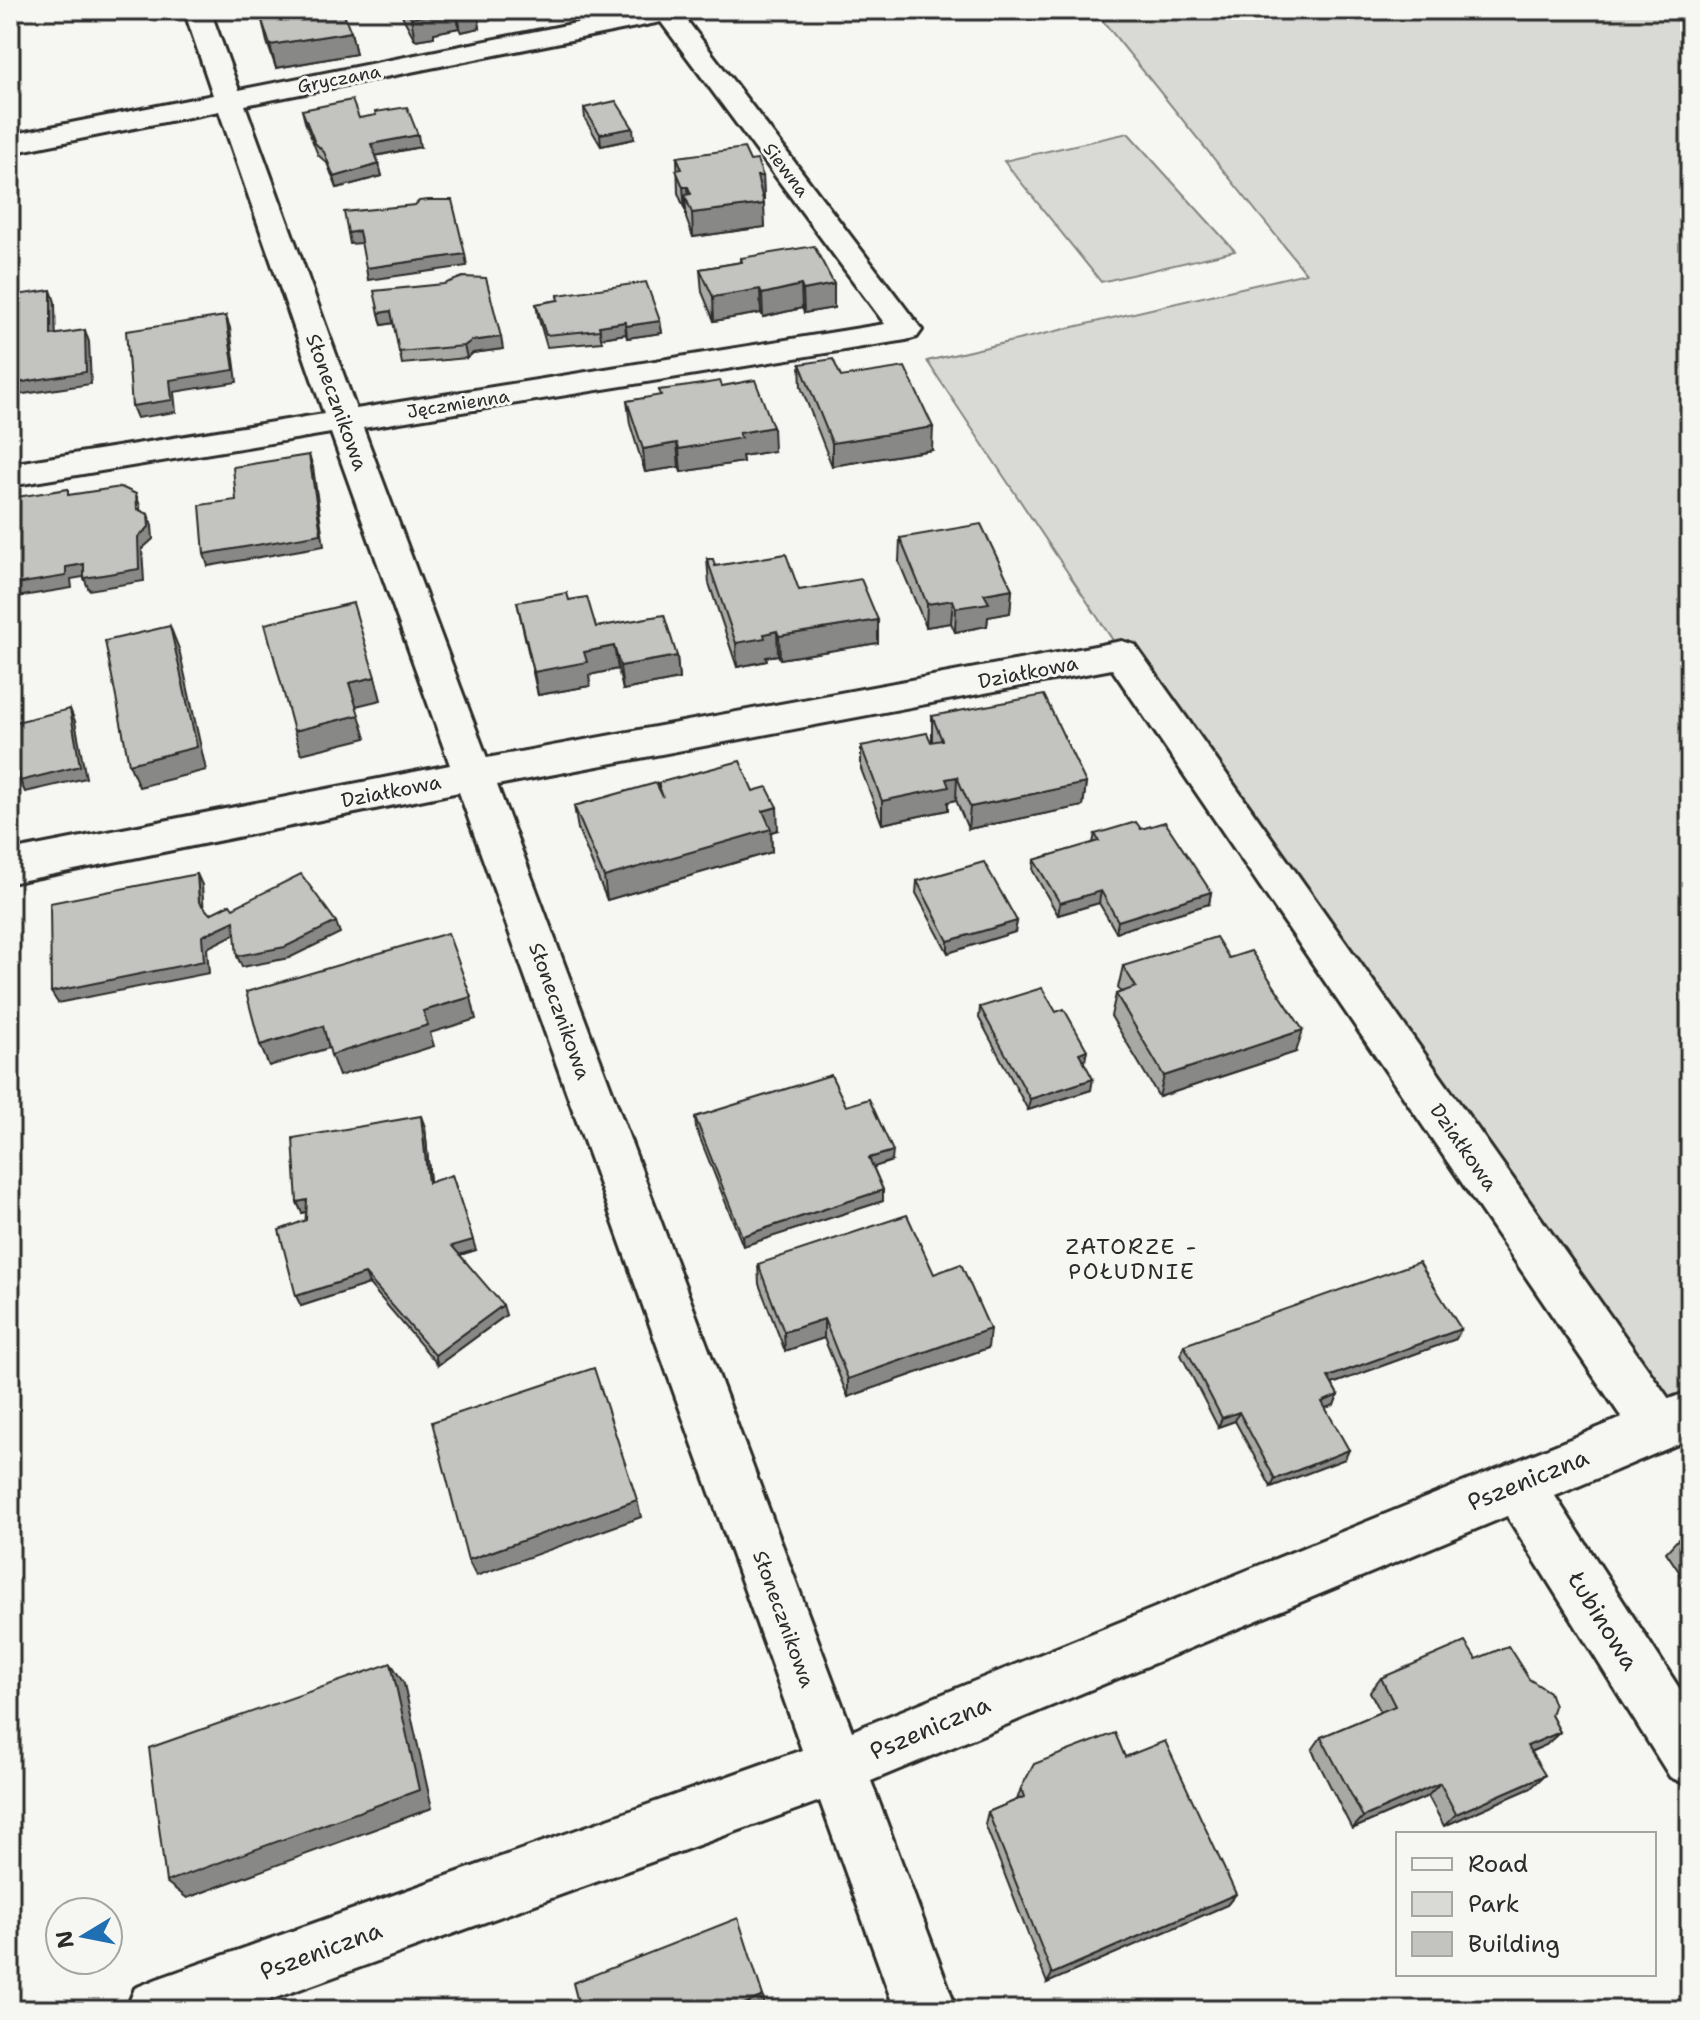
<svg xmlns="http://www.w3.org/2000/svg" width="1700" height="2020" font-family="'Shantell Sans',sans-serif">
<rect width="100%" height="100%" fill="#f6f6f2"/>
<filter id="ink" filterUnits="userSpaceOnUse"><feTurbulence type="fractalNoise" baseFrequency=".0125" numOctaves="2"/><feDisplacementMap in="SourceGraphic" scale="16" xChannelSelector="R" yChannelSelector="G"/><feConvolveMatrix kernelMatrix="1 2 1 2 8 2 1 2 1" color-interpolation-filters="sRGB"/></filter>
<g filter="url(#ink)">
<g fill="#d9d9d5" stroke="#828280" stroke-width="2">
<polygon points="1094,10 1690,10 1690,1415 1658,1427 1122,654 927,361 1306,273"/>
<polygon points="1128,133 1235,251 1101,282 1004,161"/>
</g>
<g fill="none" stroke-linecap="round" stroke-linejoin="round">
<defs>
<path id="minor" d="M184,10H210L239,90L642,10H679L922,330L917,337L906,340L363,428L487,758L1122,641L1135,645L1669,1399L1690,1391V1439L1555,1496L1690,1705V1786L1670,1777L1507,1516L871,1781L957,2010H895L820,1801L242,2010H126L135,1988L157,1979L802,1750L459,792L10,883V851L450,765L331,433L10,486V464L324,414L219,111L10,153V135L213,95ZM661,22L885,324L356,409L245,105ZM1112,669L1622,1418L852,1731L497,785Z"/>
</defs>
<use href="#minor" stroke="#2b2b2b" stroke-width="6"/>
<use href="#minor" fill="#f6f6f2" fill-rule="evenodd"/>
</g>
<g fill="#a8a8a5" stroke="#2b2b2b" stroke-width="2">
<polygon points="399,10 477,10 480,28 461,32 459,28 434,33 434,37 415,40"/>
<polygon points="262,20 351,32 356,54 276,68 267,42"/>
<polygon points="584,108 634,139 601,146 585,119"/>
<polygon points="302,110 359,118 420,147 376,156 382,176 337,188 327,163 318,155 305,122"/>
<polygon points="677,157 763,176 764,199 762,199 765,227 693,237 686,218 686,210 685,210 678,193"/>
<polygon points="741,258 834,284 834,308 804,313 802,308 763,317 761,313 714,321 702,292 700,269 741,262"/>
<polygon points="558,295 660,321 662,333 627,338 626,334 601,338 602,342 547,347 538,316 536,304 558,300"/>
<polygon points="379,313 503,349 473,353 467,358 402,364 394,323 382,325"/>
<polygon points="800,364 841,377 932,450 832,466 801,387"/>
<polygon points="722,386 774,451 742,456 743,462 681,472 679,467 645,472 630,424 627,401 660,396 659,390"/>
<polygon points="900,538 1012,589 1010,613 988,617 987,626 955,632 951,623 926,627 899,562"/>
<polygon points="707,559 715,566 799,590 878,620 878,643 780,659 778,655 766,657 767,661 737,667 709,583"/>
<polygon points="569,600 596,627 677,656 679,679 623,690 618,669 589,675 590,686 538,695 517,602"/>
<polygon points="932,716 1086,783 1083,806 968,829 956,800 948,802 948,810 882,824 861,769 861,746 932,742"/>
<polygon points="658,783 753,791 778,830 771,832 772,852 607,900 578,829 574,806 659,789"/>
<polygon points="1141,829 1211,892 1209,904 1116,932 1099,903 1058,915 1033,871 1034,860 1093,843 1095,834"/>
<polygon points="917,881 1017,921 1015,932 948,953 916,893"/>
<polygon points="1229,958 1296,1052 1159,1097 1111,1016 1116,994 1121,992 1118,988 1123,966"/>
<polygon points="980,1007 1085,1061 1084,1062 1091,1090 1028,1110 979,1018"/>
<polygon points="846,1106 892,1161 873,1167 883,1190 883,1201 743,1246 696,1128 695,1117"/>
<polygon points="425,1127 430,1182 476,1250 460,1255 506,1315 438,1365 369,1284 301,1306 306,1211 302,1213 297,1202"/>
<polygon points="758,1264 934,1274 988,1348 848,1397 824,1338 785,1351 759,1284"/>
<polygon points="1456,1339 1332,1384 1338,1395 1334,1405 1325,1408 1345,1459 1271,1487 1235,1421 1218,1427 1181,1355 1184,1345"/>
<polygon points="1690,1532 1690,1588 1666,1552 1681,1536"/>
<polygon points="1476,1659 1551,1715 1560,1732 1546,1745 1530,1752 1531,1788 1444,1826 1428,1796 1352,1829 1312,1750 1321,1737 1381,1712 1370,1692 1381,1678"/>
<polygon points="1125,1757 1236,1894 1227,1905 1047,1983 985,1824 988,1812 1017,1800 1021,1788"/>
</g>
<g fill="#888886" stroke="#2b2b2b" stroke-width="2">
<polygon points="257,10 294,10 259,16"/>
<polygon points="433,10 456,10 459,28 434,33 434,37 415,40 411,18"/>
<polygon points="457,10 477,10 480,28 461,32"/>
<polygon points="530,10 576,10 531,17"/>
<polygon points="351,32 356,54 276,68 270,45"/>
<polygon points="633,128 634,139 601,146 600,134"/>
<polygon points="418,135 420,147 374,156 371,144"/>
<polygon points="379,164 382,176 337,188 334,177"/>
<polygon points="757,176 763,176 764,199 758,199"/>
<polygon points="683,187 688,187 689,206 685,195 686,210 685,210"/>
<polygon points="764,204 765,227 693,237 692,213"/>
<polygon points="359,231 362,243 350,244 348,233"/>
<polygon points="465,254 467,266 368,280 366,268"/>
<polygon points="834,284 834,308 804,313 803,290"/>
<polygon points="801,285 802,308 763,317 762,294"/>
<polygon points="760,289 761,313 714,321 713,297"/>
<polygon points="51,290 55,302 56,347 51,335"/>
<polygon points="391,311 394,323 382,325 379,313"/>
<polygon points="226,316 230,328 237,382 174,392 176,412 137,418 132,406 170,380"/>
<polygon points="660,321 662,333 627,338 626,326"/>
<polygon points="625,322 626,334 601,338 599,326"/>
<polygon points="85,330 89,342 91,384 10,396 10,384"/>
<polygon points="501,337 503,349 473,353 467,358 464,346 471,341"/>
<polygon points="773,427 774,451 742,456 743,462 681,472 679,449 739,433"/>
<polygon points="933,427 932,450 832,466 832,443"/>
<polygon points="677,443 679,467 645,472 643,449"/>
<polygon points="309,455 313,467 324,546 208,566 204,554"/>
<polygon points="136,494 140,506 141,521 137,509"/>
<polygon points="148,514 152,526 153,539 142,549 144,581 89,590 84,578 138,537"/>
<polygon points="84,564 89,576 71,579 72,588 10,598 10,585 66,567"/>
<polygon points="1012,589 1010,613 988,617 987,626 955,632 956,608 984,594"/>
<polygon points="953,600 951,623 926,627 927,604"/>
<polygon points="878,620 878,643 780,659 779,636"/>
<polygon points="170,626 179,649 206,770 139,787 129,764"/>
<polygon points="777,631 778,655 766,657 767,661 737,667 736,643 764,634"/>
<polygon points="614,646 618,669 589,675 590,686 538,695 534,672 584,652"/>
<polygon points="677,656 679,679 623,690 620,666"/>
<polygon points="375,677 381,700 356,706 349,683"/>
<polygon points="70,709 75,721 86,778 25,792 20,781"/>
<polygon points="359,715 366,738 301,754 294,731"/>
<polygon points="16,755 22,767 14,769 10,761 10,756"/>
<polygon points="957,777 956,800 948,802 948,810 882,824 882,801 946,779"/>
<polygon points="1086,783 1083,806 968,829 970,807"/>
<polygon points="777,807 778,830 771,832 772,852 607,900 604,877 763,811"/>
<polygon points="197,874 202,885 204,914 199,902"/>
<polygon points="1101,891 1099,903 1058,915 1060,903"/>
<polygon points="1211,892 1209,904 1116,932 1118,921"/>
<polygon points="234,921 239,932 207,948 209,973 58,1003 51,992 202,936"/>
<polygon points="1017,921 1015,932 948,953 948,941"/>
<polygon points="336,922 340,933 289,958 242,967 237,956"/>
<polygon points="471,997 476,1019 430,1033 434,1046 339,1076 331,1055 423,1011"/>
<polygon points="323,1026 332,1047 269,1066 260,1045"/>
<polygon points="1303,1030 1296,1052 1159,1097 1164,1076"/>
<polygon points="1087,1050 1085,1061 1077,1064 1079,1053"/>
<polygon points="1093,1079 1091,1090 1028,1110 1030,1099"/>
<polygon points="421,1116 425,1127 431,1193 428,1183"/>
<polygon points="893,1151 892,1161 868,1169 869,1158"/>
<polygon points="452,1175 476,1250 455,1256 452,1246"/>
<polygon points="883,1190 883,1201 743,1246 742,1236"/>
<polygon points="307,1200 312,1210 302,1213 297,1202"/>
<polygon points="365,1274 369,1284 301,1306 296,1296"/>
<polygon points="503,1305 506,1315 438,1365 435,1355"/>
<polygon points="824,1319 824,1338 785,1351 784,1332"/>
<polygon points="990,1329 988,1348 848,1397 848,1379"/>
<polygon points="1461,1329 1456,1339 1324,1387 1328,1377"/>
<polygon points="1338,1395 1334,1405 1317,1411 1322,1402"/>
<polygon points="1239,1412 1235,1421 1218,1427 1222,1418"/>
<polygon points="1349,1450 1345,1459 1271,1487 1275,1479"/>
<polygon points="637,1500 641,1517 476,1576 468,1560"/>
<polygon points="391,1663 404,1684 432,1808 187,1898 166,1882"/>
<polygon points="1560,1732 1546,1745 1513,1759 1527,1746"/>
<polygon points="1545,1775 1531,1788 1444,1826 1456,1814"/>
<polygon points="1440,1783 1428,1796 1352,1829 1363,1817"/>
<polygon points="1236,1894 1227,1905 1047,1983 1052,1974"/>
<polygon points="763,1996 765,2005 753,2010 744,2010 742,2005"/>
</g>
<g fill="#c3c3c0" stroke="#2b2b2b" stroke-width="2">
<polygon points="321,10 342,10 351,32 270,45 262,20"/>
<polygon points="407,10 433,10 428,11 430,15 411,18"/>
<polygon points="352,100 359,118 376,115 375,112 407,107 418,135 371,144 379,164 334,177 324,152 315,143 302,110"/>
<polygon points="616,101 633,128 600,134 584,108"/>
<polygon points="744,148 750,161 757,160 763,176 757,176 764,204 692,213 685,195 691,194 688,187 683,187 676,170 682,169 677,157"/>
<polygon points="429,200 452,200 465,254 366,268 359,231 348,233 344,212 415,205 419,201"/>
<polygon points="814,246 834,284 803,290 801,285 762,294 760,289 713,297 700,269 742,262 741,258"/>
<polygon points="463,277 486,278 501,337 471,341 464,346 399,352 391,311 379,313 374,291 444,284"/>
<polygon points="646,282 660,321 626,326 625,322 599,326 600,330 546,335 536,304 559,300 558,295"/>
<polygon points="51,290 51,335 85,330 86,372 10,384 10,296"/>
<polygon points="226,316 234,370 170,380 172,400 132,406 126,331"/>
<polygon points="833,359 841,377 905,367 933,427 832,443 800,364"/>
<polygon points="755,380 773,427 739,433 741,438 679,449 677,443 643,449 627,401 661,395 659,390 689,386 720,381 722,386"/>
<polygon points="309,455 321,534 204,554 200,505 236,500 233,467"/>
<polygon points="121,487 136,494 137,509 148,514 149,527 138,537 139,569 84,578 84,564 66,567 66,576 10,585 10,498 68,489 68,495"/>
<polygon points="981,524 1012,589 984,594 989,603 956,608 953,600 927,604 900,538"/>
<polygon points="786,554 799,590 861,579 878,620 779,636 777,631 764,634 765,638 736,643 707,559 713,559 715,566"/>
<polygon points="567,593 569,600 587,597 596,627 664,615 677,656 620,666 614,646 584,652 587,662 534,672 517,602"/>
<polygon points="353,603 375,677 349,683 359,715 294,731 265,624"/>
<polygon points="170,626 197,747 129,764 105,641"/>
<polygon points="1044,695 1086,783 970,807 957,777 946,779 949,787 882,801 861,746 927,733 931,742 942,740 932,716"/>
<polygon points="70,709 80,766 20,781 16,755 10,756 10,741 14,740 12,723"/>
<polygon points="740,761 753,791 767,787 777,807 763,811 771,829 604,877 574,806 656,783 663,797 658,783"/>
<polygon points="1136,822 1141,829 1165,822 1211,892 1118,921 1101,891 1060,903 1034,860 1099,841 1095,834"/>
<polygon points="984,862 1017,921 948,941 917,881"/>
<polygon points="197,874 199,902 210,914 230,904 233,908 301,874 336,922 285,947 237,956 234,921 202,936 204,961 51,992 50,903"/>
<polygon points="448,933 471,997 423,1011 428,1025 331,1055 323,1026 260,1045 246,992"/>
<polygon points="1216,937 1229,958 1251,951 1303,1030 1164,1076 1116,994 1136,987 1123,966"/>
<polygon points="1042,988 1056,1012 1064,1009 1087,1050 1079,1053 1093,1079 1030,1099 980,1007"/>
<polygon points="831,1075 846,1106 869,1099 893,1151 869,1158 883,1190 742,1236 695,1117"/>
<polygon points="421,1116 428,1183 452,1175 473,1240 452,1246 503,1305 435,1355 365,1274 296,1296 279,1230 306,1220 307,1200 297,1202 293,1138"/>
<polygon points="907,1215 934,1274 961,1264 990,1329 848,1379 824,1319 784,1332 758,1264"/>
<polygon points="1419,1262 1461,1329 1328,1377 1338,1395 1322,1402 1349,1450 1275,1479 1239,1412 1222,1418 1184,1345"/>
<polygon points="594,1368 637,1500 468,1560 432,1422"/>
<polygon points="1690,1532 1690,1548 1681,1536"/>
<polygon points="1465,1642 1476,1659 1508,1646 1529,1679 1549,1692 1554,1706 1551,1715 1560,1732 1527,1746 1545,1775 1456,1814 1440,1783 1363,1817 1321,1737 1395,1706 1381,1678"/>
<polygon points="391,1663 419,1790 166,1882 149,1748"/>
<polygon points="1115,1733 1125,1757 1165,1741 1236,1894 1052,1974 988,1812 1024,1797 1021,1788 1034,1764"/>
<polygon points="738,1918 763,1996 742,2005 744,2010 580,2010 573,1983"/>
</g>
</g>
<g text-anchor="middle" stroke-width="6" stroke-linejoin="round" paint-order="stroke">
<g font-size="18" fill="#2b2b2b" stroke="#f6f6f2">
<text transform="translate(339 79) rotate(-11)" y="6">Gryczana</text>
<text transform="translate(786 170) rotate(53)" y="6">Siewna</text>
<text transform="translate(458 404) rotate(-9)" y="6">Jęczmienna</text>
</g>
<g font-size="20" fill="#2b2b2b" stroke="#f6f6f2">
<text transform="translate(337 402) rotate(70)" y="7">Słonecznikowa</text>
<text transform="translate(1028 672) rotate(-11)" y="7">Działkowa</text>
<text transform="translate(391 791) rotate(-11)" y="7">Działkowa</text>
<text transform="translate(560 1011) rotate(70)" y="7">Słonecznikowa</text>
<text transform="translate(1464 1147) rotate(55)" y="7">Działkowa</text>
<text transform="translate(784 1619) rotate(70)" y="7">Słonecznikowa</text>
</g>
<g font-size="22" letter-spacing="2" fill="#2b2b2b" stroke="#f6f6f2">
<text x="1132" y="1254">ZATORZE -<tspan x="1132" dy="25">POŁUDNIE</tspan></text>
</g>
<g font-size="24" fill="#2b2b2b" stroke="#f6f6f2">
<text transform="translate(1528 1480) rotate(-22)" y="8">Pszeniczna</text>
<text transform="translate(1603 1621) rotate(58)" y="8">Łubinowa</text>
<text transform="translate(930 1728) rotate(-23)" y="8">Pszeniczna</text>
<text transform="translate(321 1951) rotate(-20)" y="8">Pszeniczna</text>
</g>
</g>
<rect width="1700" height="2020" fill="none" stroke="#f6f6f2" stroke-width="40"/>
<rect x="20" y="20" width="1660" height="1980" fill="none" stroke="#2b2b2b" stroke-width="3" filter="url(#ink)"/>
<rect x="1396" y="1832" width="260" height="144" fill="#f6f6f2" stroke="#a5a5a2" stroke-width="2"/>
<rect x="1412" y="1858" width="40" height="12" fill="#f6f6f2" stroke="#a5a5a2" stroke-width="2"/>
<text x="1468" y="1872" font-size="24" fill="#2b2b2b">Road</text>
<rect x="1412" y="1892" width="40" height="24" fill="#d9d9d5" stroke="#a5a5a2" stroke-width="2"/>
<text x="1468" y="1912" font-size="24" fill="#2b2b2b">Park</text>
<rect x="1412" y="1932" width="40" height="24" fill="#c3c3c0" stroke="#a5a5a2" stroke-width="2"/>
<text x="1468" y="1952" font-size="24" fill="#2b2b2b">Building</text>
<g transform="translate(84 1936) rotate(260)"><circle r="38" fill="#f6f6f2" stroke="#a5a5a2" stroke-width="2"/>
<path d="M0-6L14 30L0 20L-14 30Z" fill="#1f6fb2"/>
<text y="-12" font-size="22" font-weight="bold" text-anchor="middle" fill="#2b2b2b">N</text>
</g>
</svg>
